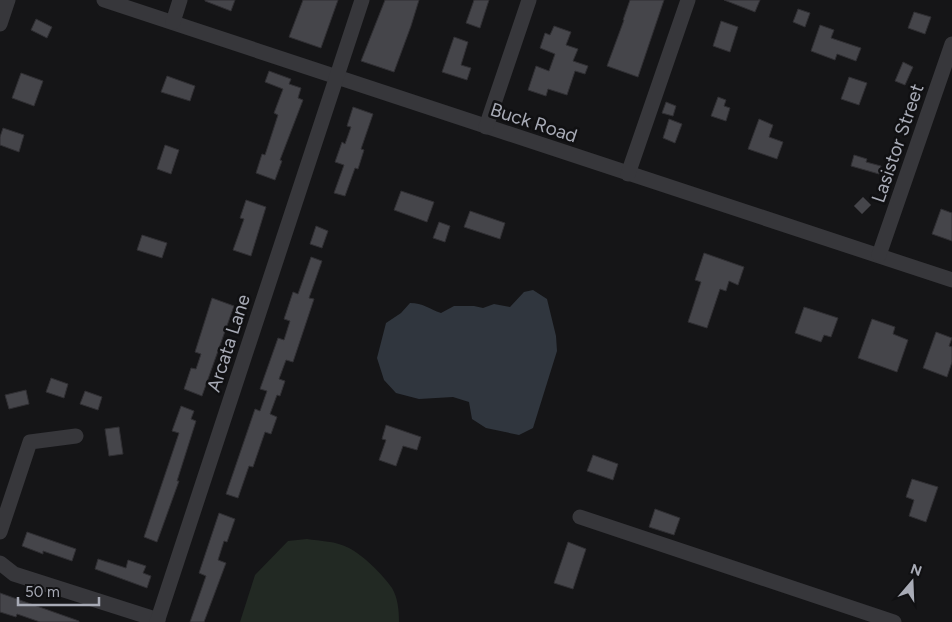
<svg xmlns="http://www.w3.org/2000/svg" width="952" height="622" font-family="Figtree,sans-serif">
<rect width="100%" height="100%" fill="#151517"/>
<path fill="#222923" d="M307,539C320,541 336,541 349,548C363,555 383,575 392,588C398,598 399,611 399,622H240L255,575L288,541Z"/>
<path fill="#30363e" d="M533,290L547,299L556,336L557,351L533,428L519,435L486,428L472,419L469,402L453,397L419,399L396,393L384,380L377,358L386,323L401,313L410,303C423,303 429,309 441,313L454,306H474L483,308L494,304L510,307L524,292Z"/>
<g fill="#45454a" stroke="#302f33">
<polygon points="205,0 235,0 231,11 205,1"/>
<polygon points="303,0 338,0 321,48 289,37"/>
<polygon points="385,0 419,0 411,26 394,72 361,61"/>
<polygon points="474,0 489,0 480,28 466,23"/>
<polygon points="630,0 664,0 638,77 607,66 624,20 623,20"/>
<polygon points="724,0 760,0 755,12"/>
<polygon points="798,9 810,13 805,27 793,22"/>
<polygon points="914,12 931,17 925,34 908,28"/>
<polygon points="36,19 52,27 47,38 31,30"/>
<polygon points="721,21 738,27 730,52 713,46"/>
<polygon points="820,25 834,30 831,38 861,48 856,61 837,54 835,60 811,51"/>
<polygon points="554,26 571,32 566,45 578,49 573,61 588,66 585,74 575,71 567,95 548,89 546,96 528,90 536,66 549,71 555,54 540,48 545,33 550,35"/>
<polygon points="454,37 468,42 461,65 471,68 467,80 442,72"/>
<polygon points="903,62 913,67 905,85 895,81"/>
<polygon points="269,71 291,79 289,84 301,88 298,98 303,100 280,160 282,161 275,180 256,173 262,154 265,155 278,115 274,113 283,89 265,82"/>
<polygon points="21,73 43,81 34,106 12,98"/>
<polygon points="167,76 195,86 190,101 161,92"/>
<polygon points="849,77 867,83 859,105 841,99"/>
<polygon points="718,97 726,100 724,106 730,108 726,121 711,116"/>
<polygon points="666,102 676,106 673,116 662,113"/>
<polygon points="353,107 373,114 361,149 364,150 358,169 355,168 345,196 334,193 344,165 335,162 342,142 345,144 351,127 347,126"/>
<polygon points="669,119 682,124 675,143 663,138"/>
<polygon points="759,119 773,125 769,137 783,142 777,159 748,149"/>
<polygon points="3,128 24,135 19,152 0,145 0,137"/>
<polygon points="165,145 179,150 171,174 157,169"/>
<polygon points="854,155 867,159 866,162 881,166 879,174 851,166"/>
<polygon points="401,191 434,202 427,222 394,210"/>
<polygon points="863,197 871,205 862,214 854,206"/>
<polygon points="246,200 266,207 251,256 233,250 244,219 240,218"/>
<polygon points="941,209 952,213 952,241 932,234"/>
<polygon points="470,211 505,223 500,239 464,227"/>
<polygon points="439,222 450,226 445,242 433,238"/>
<polygon points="316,226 328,231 322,248 310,244"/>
<polygon points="142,235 167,243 162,258 137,250"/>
<polygon points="704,253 744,267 738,285 729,281 726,291 720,289 707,328 688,322 701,282 695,280"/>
<polygon points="311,257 322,261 309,298 314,299 293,362 286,360 279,379 285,381 280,396 277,395 270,414 277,417 271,434 265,432 253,467 249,466 238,498 226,494 255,409 260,411 267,391 260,389 278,338 284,340 290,321 284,319 293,292 298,294"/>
<polygon points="212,298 234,306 202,396 184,389 191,368 196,369 201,354 195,352"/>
<polygon points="804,307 838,318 831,337 824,335 821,342 795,333"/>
<polygon points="872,319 895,327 893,334 908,340 897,372 858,358"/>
<polygon points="936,332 952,338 949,346 952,347 952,362 947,377 923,368"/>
<polygon points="51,378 68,384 64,398 46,392"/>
<polygon points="26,390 29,404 9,409 5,395"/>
<polygon points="85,391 102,397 98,410 80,404"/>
<polygon points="181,406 194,411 191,419 196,421 177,481 179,481 157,542 144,537 179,433 172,431"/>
<polygon points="386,425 421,437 417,450 403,446 396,466 379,460 386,440 382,439"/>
<polygon points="119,427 123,454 109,456 105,429"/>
<polygon points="593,455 618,464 613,480 587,471"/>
<polygon points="912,479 938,487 926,522 909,516 914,500 906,497"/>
<polygon points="655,509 680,518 674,535 649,527"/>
<polygon points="219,513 235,519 227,542 224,541 218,560 226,563 204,622 190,622 206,576 199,573"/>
<polygon points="27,532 76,549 72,561 43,551 43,554 22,546"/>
<polygon points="568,542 586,549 573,589 554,583"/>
<polygon points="98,559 126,568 128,560 146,566 143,573 151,576 147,588 95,569"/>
<polygon points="0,593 79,621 79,622 40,622 17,614 16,617 0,612"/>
</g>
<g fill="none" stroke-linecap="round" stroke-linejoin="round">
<g stroke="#37373b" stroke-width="15">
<polyline points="104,0 952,280"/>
<polyline points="173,22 180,0"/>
<polyline points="0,24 8,0"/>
<polyline points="486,127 529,0"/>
<polyline points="628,174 688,0"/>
<polyline points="879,255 952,44"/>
<polyline points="580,517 894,622"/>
<polyline points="0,532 30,442 76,436"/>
<polyline points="0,563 14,574 158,620"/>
<polyline points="157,622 362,0"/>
</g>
</g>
<g text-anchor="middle" stroke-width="5" stroke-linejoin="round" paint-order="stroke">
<g font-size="19" fill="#a8abb6" stroke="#101012">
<text transform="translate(534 122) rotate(18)" y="7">Buck Road</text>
<text transform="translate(897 143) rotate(-71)" y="7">Lasistor Street</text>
<text transform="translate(228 343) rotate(-72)" y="7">Arcata Lane</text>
</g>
</g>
<g transform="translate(912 582) rotate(19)" stroke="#101012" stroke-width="4" paint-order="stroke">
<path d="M0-4L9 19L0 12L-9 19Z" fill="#a8abb6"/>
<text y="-8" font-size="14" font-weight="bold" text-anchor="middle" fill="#a8abb6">N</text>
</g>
<path d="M18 597v8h81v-8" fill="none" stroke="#a8abb6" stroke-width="2.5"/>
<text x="25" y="597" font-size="15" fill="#a8abb6" stroke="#101012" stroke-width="4" paint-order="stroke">50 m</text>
</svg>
